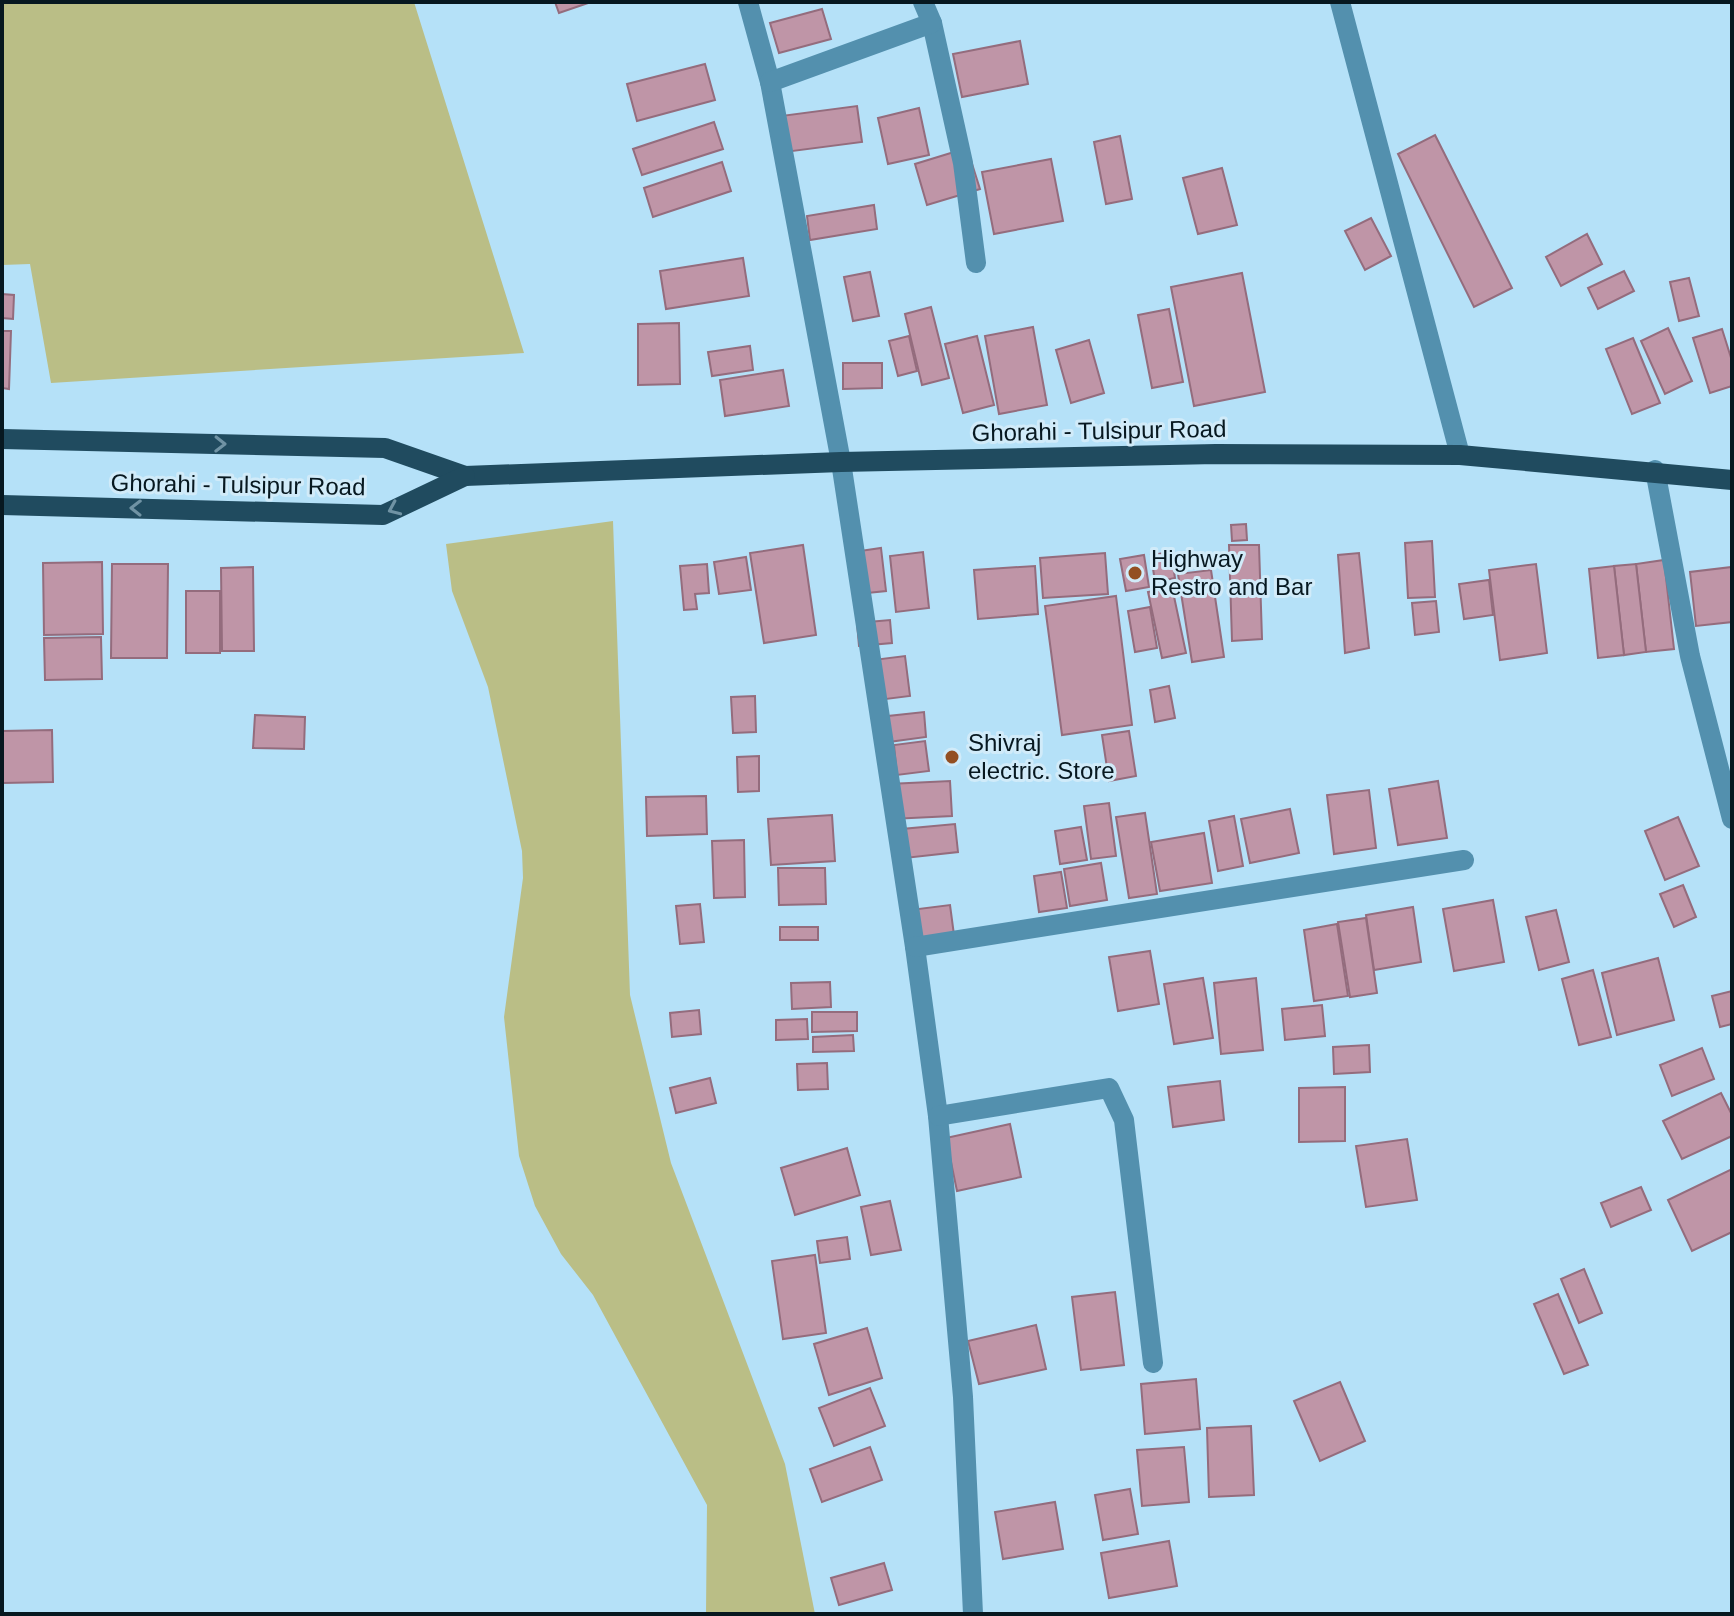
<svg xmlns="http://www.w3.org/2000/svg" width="1734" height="1616" font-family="Helvetica,sans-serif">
<rect width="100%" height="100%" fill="#b5e1f8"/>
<g fill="#babe86">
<polygon points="2,2 414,2 524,353 51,383 30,264 2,265"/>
<polygon points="613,521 630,995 671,1163 785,1464 815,1614 706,1614 707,1505 593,1295 561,1254 535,1206 519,1156 504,1017 523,878 522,851 488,687 452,591 446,544"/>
</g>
<g fill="#bf95a7" stroke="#946c7d" stroke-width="2">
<polygon points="555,2 591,2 559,13"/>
<polygon points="822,9 831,39 779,53 770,23"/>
<polygon points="1020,41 1028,84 962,97 953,54"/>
<polygon points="705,64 715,100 637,121 627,84"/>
<polygon points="857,106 862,142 785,152 781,116"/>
<polygon points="919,108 929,155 888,164 878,118"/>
<polygon points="714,122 723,149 642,175 633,149"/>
<polygon points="1435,135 1512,288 1474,307 1398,154"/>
<polygon points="1120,136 1132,199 1106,204 1094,142"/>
<polygon points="967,148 980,189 927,205 915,164"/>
<polygon points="1051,159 1063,221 994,234 982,172"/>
<polygon points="722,162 731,191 653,217 644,188"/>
<polygon points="1222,168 1237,225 1198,234 1183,178"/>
<polygon points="874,205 877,229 810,240 807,216"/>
<polygon points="1371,218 1391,256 1365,270 1345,231"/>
<polygon points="1587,234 1602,264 1561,286 1546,257"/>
<polygon points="743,258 749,296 666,309 660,271"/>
<polygon points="1624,271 1634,291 1598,309 1588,288"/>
<polygon points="870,272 879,316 853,321 844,277"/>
<polygon points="1242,273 1265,392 1194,406 1171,287"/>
<polygon points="1689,278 1699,316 1679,321 1670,282"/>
<polygon points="2,294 14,295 13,319 2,318"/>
<polygon points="931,307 949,378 922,385 905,314"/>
<polygon points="1169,309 1183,382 1152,388 1138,315"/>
<polygon points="679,323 680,384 638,385 638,324"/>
<polygon points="1033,327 1047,405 999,414 985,336"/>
<polygon points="1668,328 1692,381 1665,394 1641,341"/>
<polygon points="1722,329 1732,361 1732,386 1710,393 1693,338"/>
<polygon points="2,331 11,331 9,389 2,388"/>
<polygon points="909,336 917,371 898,376 889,341"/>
<polygon points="977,336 994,405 963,413 945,344"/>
<polygon points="1633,338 1660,403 1632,414 1606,349"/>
<polygon points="1089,340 1104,393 1071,403 1056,350"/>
<polygon points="750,346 753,370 712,376 708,352"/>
<polygon points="843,363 882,363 882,388 843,389"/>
<polygon points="783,370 789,406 725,416 720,380"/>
<polygon points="1246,524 1247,540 1232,541 1231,525"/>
<polygon points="1432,541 1435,597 1408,598 1405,543"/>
<polygon points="803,545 816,635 764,643 750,553"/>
<polygon points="1229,545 1259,545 1262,639 1232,641"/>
<polygon points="881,548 886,591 858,594 853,552"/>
<polygon points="923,552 929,608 896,612 890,556"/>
<polygon points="1171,552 1175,578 1155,582 1151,555"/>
<polygon points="1105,553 1108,594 1043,598 1040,558"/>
<polygon points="1359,553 1369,648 1345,653 1338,555"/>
<polygon points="1144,555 1149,587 1126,591 1120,559"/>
<polygon points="746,557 751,590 719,594 714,562"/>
<polygon points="1664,560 1674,649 1646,652 1636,564"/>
<polygon points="102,562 103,634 44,635 43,563"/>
<polygon points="112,564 168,564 167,658 111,658"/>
<polygon points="707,564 709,593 695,594 697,609 684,610 680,566"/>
<polygon points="1536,564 1547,653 1500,660 1489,570"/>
<polygon points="1636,564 1646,652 1624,655 1614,566"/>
<polygon points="1035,566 1038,614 978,619 974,570"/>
<polygon points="1614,566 1624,655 1598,658 1589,569"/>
<polygon points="253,567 254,651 222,651 221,568"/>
<polygon points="1732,567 1732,622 1696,626 1690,572"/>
<polygon points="1211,570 1224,657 1192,662 1178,574"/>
<polygon points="1489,580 1493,615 1464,619 1459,584"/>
<polygon points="1172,587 1186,653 1162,658 1148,592"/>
<rect x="186" y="591" width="34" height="62"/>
<polygon points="1116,596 1132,725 1062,735 1045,606"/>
<polygon points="1436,601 1439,632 1415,635 1412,603"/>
<polygon points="1150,607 1157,648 1135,652 1128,611"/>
<polygon points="890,620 892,643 859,646 857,623"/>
<polygon points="101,637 102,679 45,680 44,638"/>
<polygon points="905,656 910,696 870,701 865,661"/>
<polygon points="1169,686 1175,718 1155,722 1150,690"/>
<polygon points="755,696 756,732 733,733 731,697"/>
<polygon points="924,712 926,737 881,743 879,717"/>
<polygon points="255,715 305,717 304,749 253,748"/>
<polygon points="52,730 53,782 3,783 3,731"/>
<polygon points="1129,731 1136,776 1109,781 1102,735"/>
<polygon points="925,741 929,771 897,775 894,745"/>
<polygon points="759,756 759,791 738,792 737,757"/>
<polygon points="950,781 952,816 891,819 889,784"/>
<polygon points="1438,781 1447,838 1398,845 1389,789"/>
<polygon points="1369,790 1376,848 1334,854 1327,795"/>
<polygon points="706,796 707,834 647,836 646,797"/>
<polygon points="1109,803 1116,856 1091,859 1084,806"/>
<polygon points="1290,809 1299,853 1250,863 1241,819"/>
<polygon points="1145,813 1157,894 1129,898 1116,817"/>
<polygon points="832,815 835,861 771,865 768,819"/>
<polygon points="1234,816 1243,866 1218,871 1209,821"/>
<polygon points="1678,817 1699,866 1665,880 1645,831"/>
<polygon points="955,824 958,852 905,858 902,829"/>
<polygon points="1081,827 1087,860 1060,864 1055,831"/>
<polygon points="1204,833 1212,883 1160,891 1151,842"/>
<polygon points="744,840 745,897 714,898 712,841"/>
<polygon points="1101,863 1107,900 1070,906 1064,869"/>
<polygon points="778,868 825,868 826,904 779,905"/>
<polygon points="1061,872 1067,908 1039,912 1034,876"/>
<polygon points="1683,885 1696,917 1674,927 1660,894"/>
<polygon points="1493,900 1504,962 1454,971 1443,909"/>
<polygon points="700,904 704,942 680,944 676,906"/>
<polygon points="950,905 954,935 906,941 902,911"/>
<polygon points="1413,907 1421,962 1374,970 1366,915"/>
<polygon points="1556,910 1569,962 1539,970 1526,917"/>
<polygon points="1366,918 1377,993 1350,997 1338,922"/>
<polygon points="1337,924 1348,996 1314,1001 1304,930"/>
<rect x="780" y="927" width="38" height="13"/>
<polygon points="1150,951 1159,1004 1118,1011 1109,957"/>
<polygon points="1658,958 1674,1020 1617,1035 1602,973"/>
<polygon points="1593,970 1611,1037 1579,1045 1562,979"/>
<polygon points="1203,978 1213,1038 1174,1044 1164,984"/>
<polygon points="1256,978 1263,1050 1221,1054 1214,983"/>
<polygon points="830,982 831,1007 792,1009 791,983"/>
<polygon points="1732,991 1732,1024 1720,1027 1712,996"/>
<polygon points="1322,1005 1325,1036 1285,1040 1282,1009"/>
<polygon points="699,1010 701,1034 672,1037 670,1013"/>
<polygon points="812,1012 857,1012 857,1031 812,1032"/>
<polygon points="807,1019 808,1039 776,1040 776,1020"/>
<polygon points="853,1035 854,1051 813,1052 813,1037"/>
<polygon points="1369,1045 1370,1072 1334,1074 1333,1047"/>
<polygon points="1702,1048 1714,1079 1672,1096 1660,1065"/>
<polygon points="827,1063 828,1089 798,1090 797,1064"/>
<polygon points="710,1078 716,1103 676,1113 670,1088"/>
<polygon points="1220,1081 1224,1120 1173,1127 1168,1087"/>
<polygon points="1345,1087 1345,1141 1299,1142 1299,1088"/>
<polygon points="1721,1093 1732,1115 1732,1136 1682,1159 1663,1121"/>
<polygon points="1010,1124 1021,1177 957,1191 946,1138"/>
<polygon points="1407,1139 1417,1200 1366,1207 1356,1146"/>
<polygon points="847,1148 860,1195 795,1215 781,1168"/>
<polygon points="1732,1169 1732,1232 1692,1251 1668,1200"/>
<polygon points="1641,1187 1651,1210 1611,1227 1601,1203"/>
<polygon points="890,1201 901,1250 871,1255 861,1207"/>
<polygon points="847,1237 850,1259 820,1263 817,1241"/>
<polygon points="815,1255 826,1333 783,1339 772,1261"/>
<polygon points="1584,1269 1602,1313 1579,1323 1561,1279"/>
<polygon points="1115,1292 1124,1365 1081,1370 1072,1297"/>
<polygon points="1558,1294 1588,1365 1564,1374 1534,1304"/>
<polygon points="1036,1325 1046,1369 979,1384 968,1341"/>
<polygon points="867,1328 882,1378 829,1395 814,1344"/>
<polygon points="1196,1379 1200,1429 1145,1434 1141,1384"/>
<polygon points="1340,1382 1365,1441 1320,1461 1294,1401"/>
<polygon points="870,1388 885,1426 834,1446 819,1408"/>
<polygon points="1251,1426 1254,1495 1209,1497 1207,1428"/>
<polygon points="870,1447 882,1480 822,1502 810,1469"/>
<polygon points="1184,1447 1189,1502 1142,1506 1137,1450"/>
<polygon points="1130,1489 1138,1534 1103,1540 1095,1495"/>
<polygon points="1055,1502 1063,1549 1003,1559 995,1512"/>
<polygon points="1169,1541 1177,1586 1109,1598 1101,1553"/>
<polygon points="884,1563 892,1590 839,1605 831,1578"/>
</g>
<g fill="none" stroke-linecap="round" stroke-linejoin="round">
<g stroke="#5390ae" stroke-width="20">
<polyline points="748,2 770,82 841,462 915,947 938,1116 963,1397 973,1614"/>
<polyline points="1340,2 1460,455"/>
<polyline points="932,23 963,163 976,263"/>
<polyline points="770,82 932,23 923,2"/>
<polyline points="1655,470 1690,656 1732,819"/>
<polyline points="915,947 1464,860"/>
<polyline points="938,1116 1109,1088 1124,1120 1153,1363"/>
</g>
<g stroke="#204b5f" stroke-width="20">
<polyline points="2,439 385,448 465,476 841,462 1216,454 1460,455 1732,480"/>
<polyline points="2,505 383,515 465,476"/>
</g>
</g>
<defs><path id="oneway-chevron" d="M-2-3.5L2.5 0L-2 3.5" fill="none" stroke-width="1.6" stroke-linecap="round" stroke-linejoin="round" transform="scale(2)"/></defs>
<g stroke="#7093a4">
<use href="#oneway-chevron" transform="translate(220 444) rotate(1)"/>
<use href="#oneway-chevron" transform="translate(136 508) rotate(-179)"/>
<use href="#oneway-chevron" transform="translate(394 509) rotate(156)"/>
</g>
<g fill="#934f22" stroke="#d1ebf9" stroke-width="3">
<circle cx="1135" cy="573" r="8"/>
<circle cx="952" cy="757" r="8"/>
</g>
<g text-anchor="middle" stroke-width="6" stroke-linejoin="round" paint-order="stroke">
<g font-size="24" fill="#071820" stroke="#d1ebf9">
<text transform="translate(1099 431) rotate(-1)" y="8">Ghorahi - Tulsipur Road</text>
<text transform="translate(238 485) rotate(1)" y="8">Ghorahi - Tulsipur Road</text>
</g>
<g font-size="24" fill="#071820" stroke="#d1ebf9" text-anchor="start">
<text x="1151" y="567">Highway<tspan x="1151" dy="28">Restro and Bar</tspan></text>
<text x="968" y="751">Shivraj<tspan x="968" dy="28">electric. Store</tspan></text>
</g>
</g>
<rect width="1734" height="1616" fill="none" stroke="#071820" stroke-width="8"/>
</svg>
